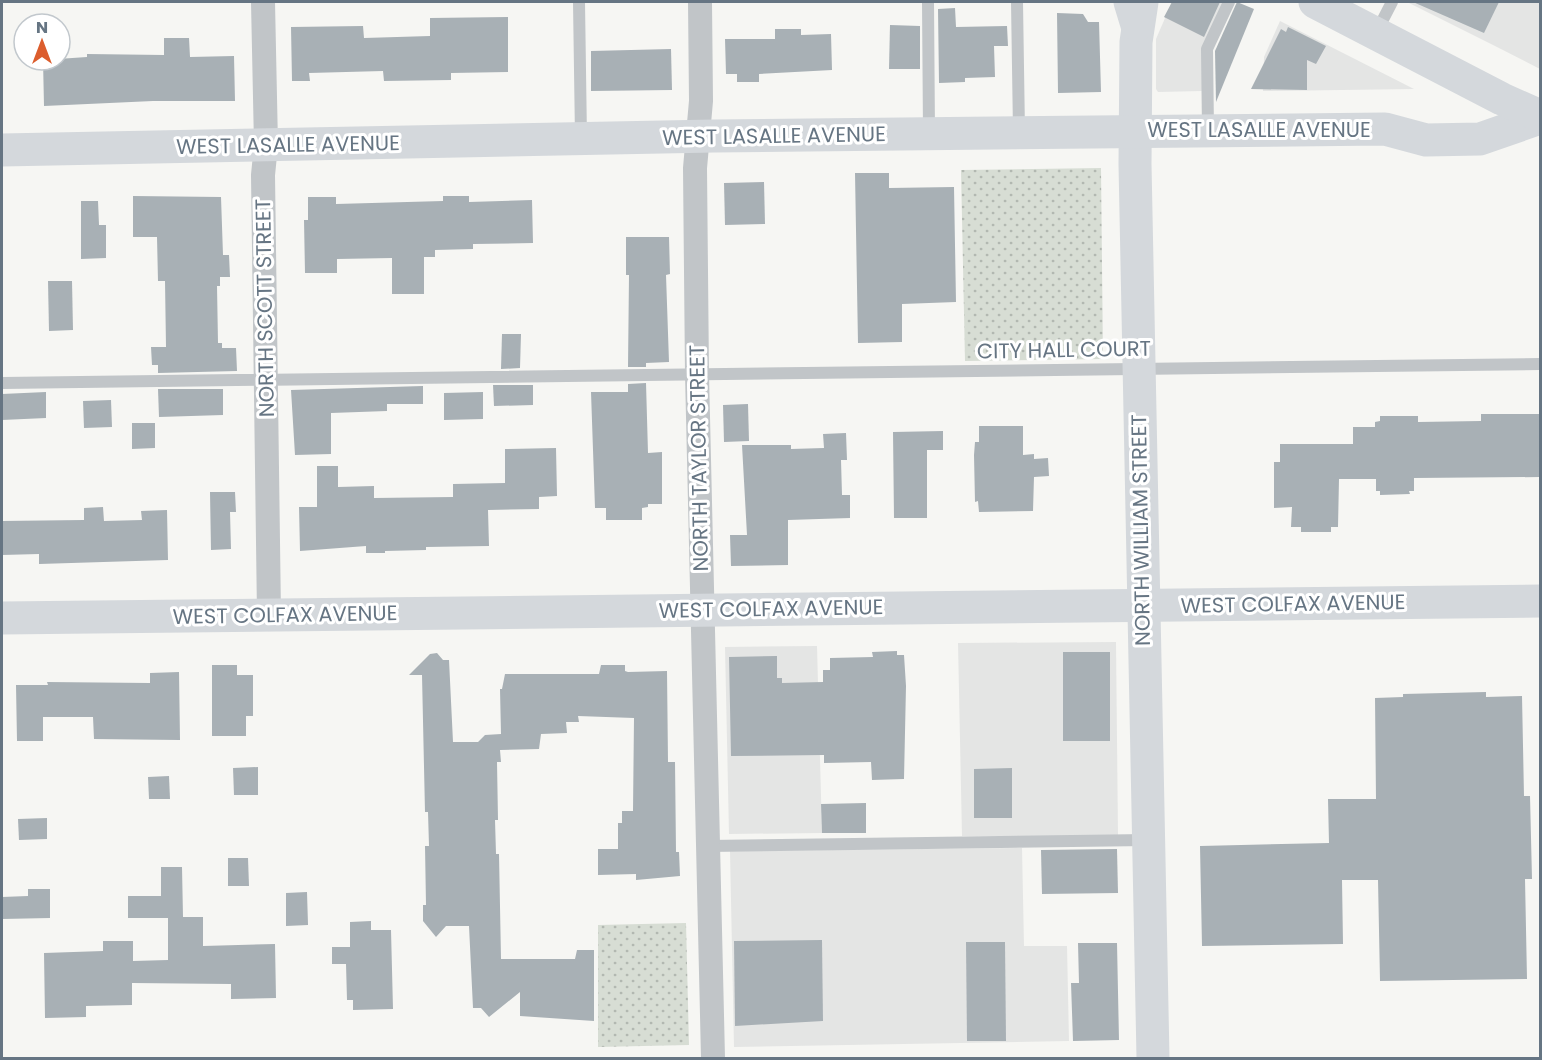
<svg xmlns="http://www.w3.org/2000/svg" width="1542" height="1060" font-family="Poppins,sans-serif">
<defs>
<pattern id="green-dots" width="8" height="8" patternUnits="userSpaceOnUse" patternTransform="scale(1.5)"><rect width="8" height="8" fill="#d7ddd4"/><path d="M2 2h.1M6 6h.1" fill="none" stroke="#b2b8b1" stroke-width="1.8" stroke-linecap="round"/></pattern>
</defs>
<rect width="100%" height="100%" fill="#f6f6f3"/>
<g fill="#e4e5e4">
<polygon points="1172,2 1225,2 1202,91 1158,92 1156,89 1156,39"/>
<polygon points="1407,2 1540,2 1540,69 1495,46"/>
<polygon points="1280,21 1414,89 1263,91 1264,57"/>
<polygon points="1116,642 1118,836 962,836 958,643"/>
<polygon points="817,646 822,833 729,834 725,647"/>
<polygon points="1022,848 1024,946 1067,946 1069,1041 734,1047 730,851"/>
</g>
<g fill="url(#green-dots)">
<polygon points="1101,168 1103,359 965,361 961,170"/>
<polygon points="686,923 689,1045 598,1047 598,925"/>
</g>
<g fill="#a8b0b5">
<polygon points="1172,2 1220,2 1204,37 1164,17"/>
<polygon points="1237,2 1254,9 1216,102 1215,51"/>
<polygon points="1413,2 1499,2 1484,33"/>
<polygon points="955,8 956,27 1007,26 1008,46 994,46 995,77 965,78 965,82 939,83 938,9"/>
<polygon points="1057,13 1083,14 1088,22 1099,22 1101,92 1058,93"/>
<polygon points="508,17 508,72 451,73 451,80 384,81 383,71 309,73 310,81 292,81 291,27 363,26 364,38 430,36 430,18"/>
<polygon points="890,25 920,26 920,69 889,69"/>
<polygon points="1288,27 1326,46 1316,64 1307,60 1307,90 1251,89 1281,29 1286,32"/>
<polygon points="775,29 801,29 801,35 831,34 832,70 759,74 759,82 737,82 737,74 726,74 725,39 775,39"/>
<polygon points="164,38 189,38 190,57 234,56 235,101 153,101 44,106 43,60 87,57 87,54 164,55"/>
<polygon points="671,49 672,90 591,91 591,51"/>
<polygon points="855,173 889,173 889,188 954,187 956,302 902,304 902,342 858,343"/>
<polygon points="764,182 765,224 725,225 724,183"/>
<polygon points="133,196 221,197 223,255 229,255 230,277 220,277 220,286 217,286 218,343 222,343 222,348 236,348 237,371 158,373 158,365 152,365 151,347 166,347 165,281 158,281 157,237 133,237"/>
<polygon points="443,196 469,196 469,202 532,200 533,243 473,244 473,249 435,250 435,257 424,257 424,294 392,294 392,258 337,259 337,273 305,273 304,220 308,220 308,197 336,197 336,204 443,201"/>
<polygon points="81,201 98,201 99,225 106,225 106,258 81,259"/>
<polygon points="626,237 669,237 670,274 666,275 669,362 646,363 646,367 628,367 629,275 626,275"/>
<polygon points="48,281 72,281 73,330 49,331"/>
<polygon points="502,334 521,334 520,368 501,369"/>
<polygon points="646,383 648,453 662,452 662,504 648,504 648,507 642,508 642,520 606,520 606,508 595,508 591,392 628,392 628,384"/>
<polygon points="493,385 533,385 533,405 494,406"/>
<polygon points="423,386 423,404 387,404 387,411 331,413 331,454 295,455 291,390"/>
<polygon points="158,389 223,389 223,415 159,417"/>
<polygon points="46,392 46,418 2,420 2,394"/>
<polygon points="483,392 483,419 444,420 444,393"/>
<polygon points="111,400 112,427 84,428 83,401"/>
<polygon points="748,404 749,441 724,442 723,405"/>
<polygon points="1481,414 1540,414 1540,477 1414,478 1414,491 1409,491 1410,494 1380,495 1380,491 1376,491 1376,479 1339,479 1338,527 1331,527 1331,532 1301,532 1301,527 1291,527 1292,507 1274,508 1274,462 1280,462 1280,444 1353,444 1353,427 1375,427 1375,422 1380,421 1380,416 1418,416 1418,422 1481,421"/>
<polygon points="132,423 155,423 155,448 132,449"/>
<polygon points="979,426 1023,426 1023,455 1034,454 1034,459 1048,458 1049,476 1034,477 1033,511 979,512 978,501 975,502 974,455 975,442 979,442"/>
<polygon points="943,431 943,450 927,450 927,518 894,518 893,432"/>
<polygon points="846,433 847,460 841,460 842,495 850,495 850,518 788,520 788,565 731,566 730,535 747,535 742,445 791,445 791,449 824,448 823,434"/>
<polygon points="556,448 557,496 539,497 539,509 488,510 489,546 426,547 426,550 385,551 385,553 366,553 366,546 300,551 299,507 317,507 317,466 338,466 338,487 374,486 374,498 453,497 453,484 505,483 505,449"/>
<polygon points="210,492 235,492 236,512 230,512 231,549 211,550"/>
<polygon points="103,507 104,521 142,520 141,511 167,510 168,560 39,564 39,554 2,555 2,521 84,520 84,508"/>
<polygon points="897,651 897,655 904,655 906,686 904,779 872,780 871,762 824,763 824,755 731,756 729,657 777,656 777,678 782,678 782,683 823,682 823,670 830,670 830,658 873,657 872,652"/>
<rect x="1063" y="652" width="47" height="89"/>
<polygon points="437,653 443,660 449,660 453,742 478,742 485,735 501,734 500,689 502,689 505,674 599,674 601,665 625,665 625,671 628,672 667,671 668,762 675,762 676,852 679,852 680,876 636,880 636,874 598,875 598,849 618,849 618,823 622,823 622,811 633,811 634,718 578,716 579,722 566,722 567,733 541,734 539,749 500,750 501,762 497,762 498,820 495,820 496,854 499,854 501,959 575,959 577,950 594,950 594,1021 520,1016 520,992 489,1017 481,1008 473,1008 469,926 446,926 436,937 423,921 423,905 426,905 425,846 429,846 428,812 425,812 422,675 409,675 430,654"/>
<polygon points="212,665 237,665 237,675 253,675 253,716 246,716 246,736 212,736"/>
<polygon points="179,672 180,740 94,739 93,717 43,717 43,741 17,741 16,685 48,685 47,682 150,683 150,673"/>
<polygon points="1486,692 1486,697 1522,696 1524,796 1530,796 1532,879 1525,879 1527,979 1380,981 1378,880 1342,880 1343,944 1202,946 1200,846 1329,843 1328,799 1376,799 1375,698 1403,697 1403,694"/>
<polygon points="258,767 258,795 234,795 233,768"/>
<polygon points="1012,768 1012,818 974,818 974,769"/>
<polygon points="169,776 170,799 149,799 148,777"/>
<polygon points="866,803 866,833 822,833 821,804"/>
<polygon points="47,818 47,839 19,840 18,819"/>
<polygon points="1117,849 1118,893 1042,894 1041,850"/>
<polygon points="228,858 248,858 249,886 228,886"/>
<polygon points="161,867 182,867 183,917 203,917 203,946 275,944 276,998 231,999 231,984 132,983 132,1005 86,1006 86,1017 45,1018 44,953 103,951 103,941 133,941 133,961 168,960 168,918 128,918 128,896 161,896"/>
<polygon points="28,889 50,889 50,918 2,919 2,897 28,896"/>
<polygon points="307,892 308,925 286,926 286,893"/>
<polygon points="371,921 371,930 391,930 393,1009 353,1010 353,1000 347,1000 346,964 332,964 332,947 350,947 350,922"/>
<polygon points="822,940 823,1021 735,1026 734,941"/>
<polygon points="966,942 1005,942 1006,1041 967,1041"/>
<polygon points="1078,943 1117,943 1119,1040 1073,1041 1071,983 1079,983"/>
</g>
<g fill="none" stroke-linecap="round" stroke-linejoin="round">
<g stroke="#c1c5c8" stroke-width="12">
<polyline points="579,2 581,138"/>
<polyline points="928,2 929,133"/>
<polyline points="1017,2 1019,132"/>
<polyline points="1376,33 1392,2"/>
<polyline points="1208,130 1207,49 1229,2"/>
<polyline points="2,383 1540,364"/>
<polyline points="708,846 1147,840"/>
</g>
<g stroke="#c1c5c8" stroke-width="24">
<polyline points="263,2 266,145 263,175 269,615"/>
<polyline points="700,2 701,101 695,168 697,374 713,1058"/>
</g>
<g stroke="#d4d8dc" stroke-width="33">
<polyline points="1142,2 1136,42 1135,164 1153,1058"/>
<polyline points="2,150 714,136 1385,129 1426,140 1480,139 1540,118"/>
<polyline points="2,618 1540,601"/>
</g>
<g stroke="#d4d8dc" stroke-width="33">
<polyline points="1130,2 1137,25"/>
<polyline points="1315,2 1502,99 1540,116"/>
</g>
</g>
<g text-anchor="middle" stroke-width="6" stroke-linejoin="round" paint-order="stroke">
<g font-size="21" fill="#667583" stroke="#fff">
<text x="1259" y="137">WEST LASALLE AVENUE</text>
<text transform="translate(774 136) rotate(-1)" y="7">WEST LASALLE AVENUE</text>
<text transform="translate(288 145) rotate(-1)" y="7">WEST LASALLE AVENUE</text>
<text transform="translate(265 308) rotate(-91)" y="7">NORTH SCOTT STREET</text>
<text transform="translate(1064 350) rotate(-1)" y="7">CITY HALL COURT</text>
<text transform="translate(699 458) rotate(-91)" y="7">NORTH TAYLOR STREET</text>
<text transform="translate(1141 530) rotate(-91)" y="7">NORTH WILLIAM STREET</text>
<text transform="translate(1293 604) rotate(-1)" y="7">WEST COLFAX AVENUE</text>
<text transform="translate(771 609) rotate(-1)" y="7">WEST COLFAX AVENUE</text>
<text transform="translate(285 615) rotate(-1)" y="7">WEST COLFAX AVENUE</text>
</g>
</g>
<rect width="1542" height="1060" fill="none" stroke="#667583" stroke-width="6"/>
<g transform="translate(42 42)"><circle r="28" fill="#ffffff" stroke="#c2c8cd" stroke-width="1.5"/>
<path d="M0-4.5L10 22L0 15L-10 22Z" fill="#dc5d2d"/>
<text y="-9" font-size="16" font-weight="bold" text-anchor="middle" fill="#667583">N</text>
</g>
</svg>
